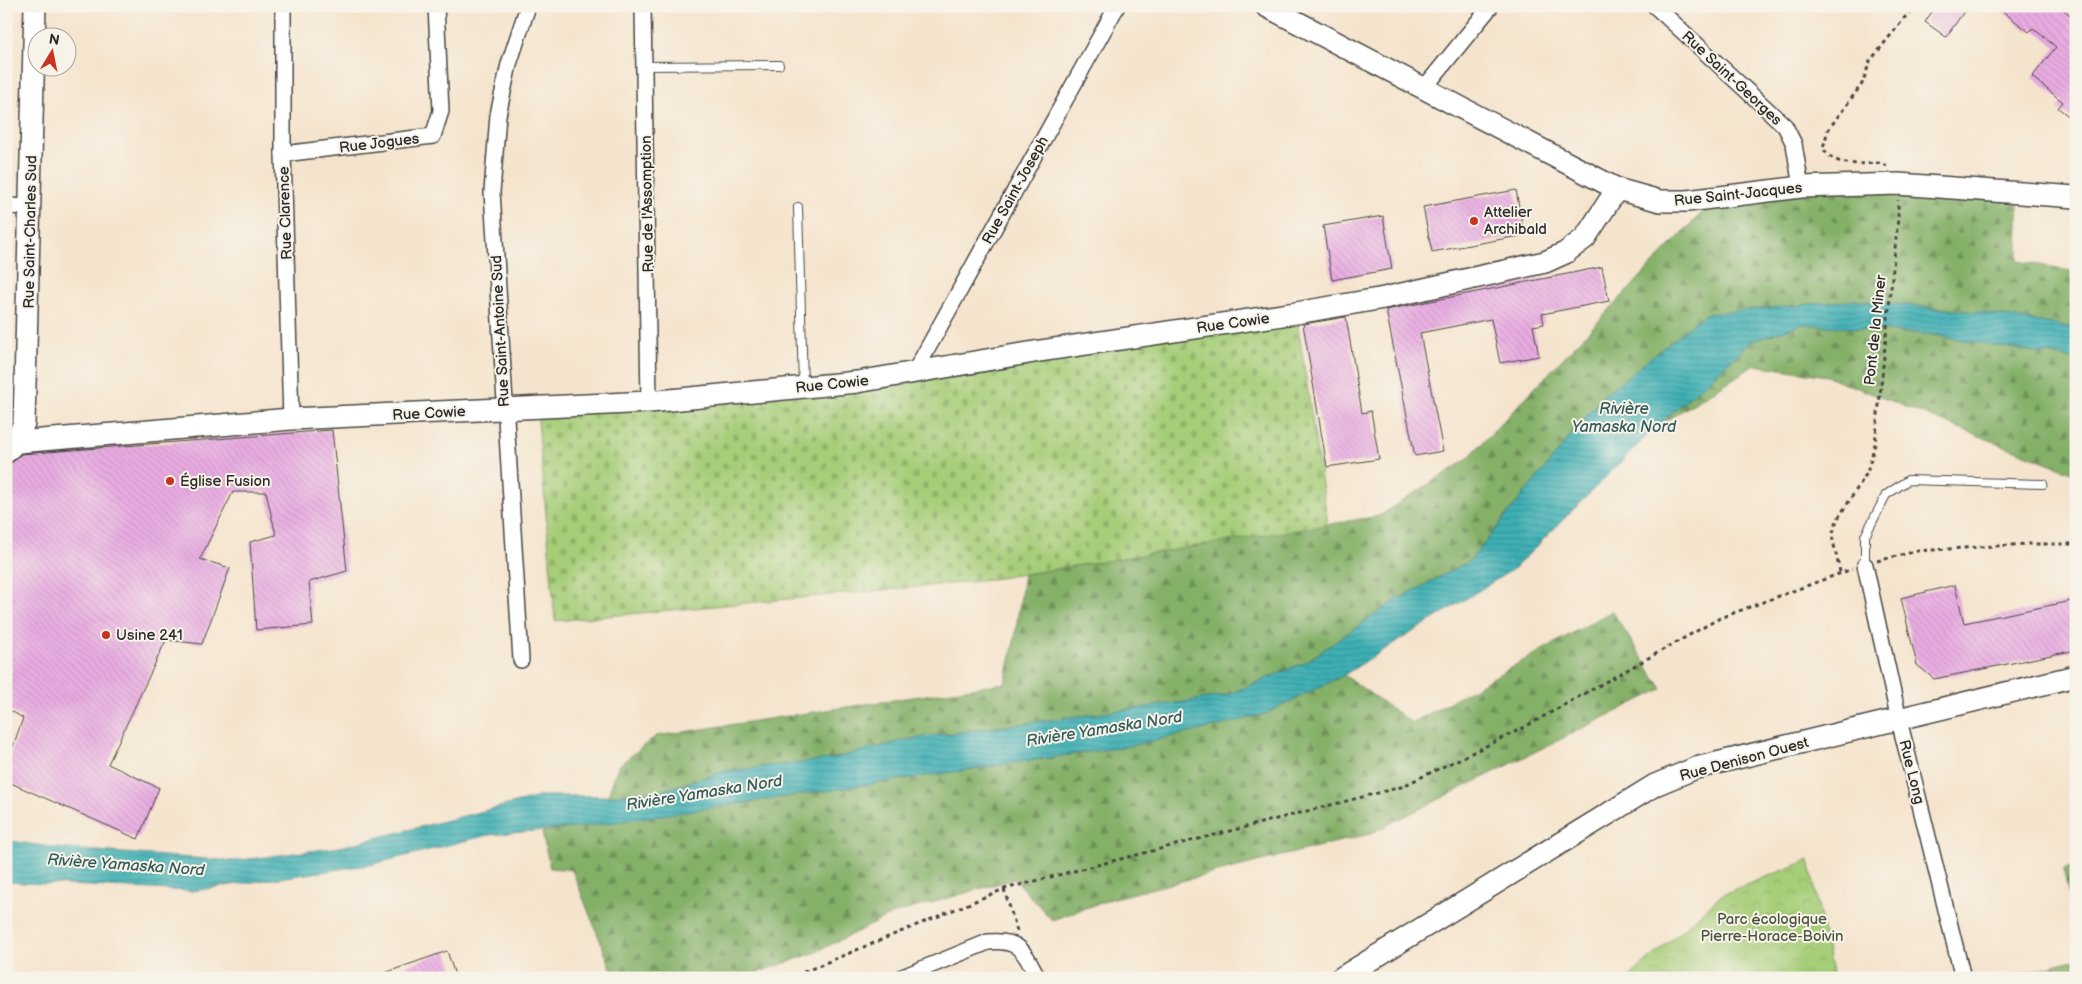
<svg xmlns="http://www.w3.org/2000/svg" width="2082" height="984" font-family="'Balsamiq Sans',sans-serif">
<defs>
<pattern id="forest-firs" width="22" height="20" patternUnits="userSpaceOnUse" patternTransform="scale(1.25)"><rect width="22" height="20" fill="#84b068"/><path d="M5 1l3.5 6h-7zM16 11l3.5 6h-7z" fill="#6c8f56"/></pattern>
<pattern id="cemetery-stones" width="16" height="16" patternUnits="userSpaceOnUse" patternTransform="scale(1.25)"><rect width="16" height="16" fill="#a6cd78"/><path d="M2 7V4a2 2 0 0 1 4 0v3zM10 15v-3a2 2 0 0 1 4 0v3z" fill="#8fb068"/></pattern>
<pattern id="park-crowns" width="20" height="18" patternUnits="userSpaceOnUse" patternTransform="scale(1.25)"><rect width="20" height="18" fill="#a6cd78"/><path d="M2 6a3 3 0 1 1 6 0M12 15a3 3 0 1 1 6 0" fill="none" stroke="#8fb068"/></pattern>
<pattern id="water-rules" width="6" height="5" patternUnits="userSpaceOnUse" patternTransform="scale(1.25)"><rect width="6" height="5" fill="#3eb0b5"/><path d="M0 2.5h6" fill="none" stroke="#348f93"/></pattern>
<pattern id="building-back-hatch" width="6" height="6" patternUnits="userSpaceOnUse" patternTransform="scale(1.25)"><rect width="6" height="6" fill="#e9ace2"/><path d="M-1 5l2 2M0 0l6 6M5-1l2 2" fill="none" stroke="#c894c2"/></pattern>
</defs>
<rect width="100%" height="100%" fill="#f7f3e8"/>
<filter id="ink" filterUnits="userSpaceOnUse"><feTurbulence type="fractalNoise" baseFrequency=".02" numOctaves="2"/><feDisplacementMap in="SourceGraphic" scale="10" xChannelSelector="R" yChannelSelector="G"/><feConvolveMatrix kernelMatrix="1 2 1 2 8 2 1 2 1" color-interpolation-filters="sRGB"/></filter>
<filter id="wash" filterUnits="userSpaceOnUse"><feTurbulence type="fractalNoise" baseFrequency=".0096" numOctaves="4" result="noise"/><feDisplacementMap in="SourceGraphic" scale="20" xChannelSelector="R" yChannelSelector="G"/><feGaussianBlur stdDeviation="1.12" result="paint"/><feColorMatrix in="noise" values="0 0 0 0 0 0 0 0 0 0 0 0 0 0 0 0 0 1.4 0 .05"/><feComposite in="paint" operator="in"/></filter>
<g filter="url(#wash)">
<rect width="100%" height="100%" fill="#f5e4cd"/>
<g fill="url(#forest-firs)" stroke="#586e4a">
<polygon points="1801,187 2018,196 2018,261 2076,272 2076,328 1986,313 1855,300 1603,396 1470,561 1396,600 1306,662 1227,695 1184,702 910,739 831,759 726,771 664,790 608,796 618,766 656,736 1005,683 1015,637 1024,574 1379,516 1466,460 1714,200"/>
<polygon points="1803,324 1927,334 2076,359 2076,474 1827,376 1755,365 1656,427 1752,341"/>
<polygon points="1612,611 1662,689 1369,834 1114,898 1052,920 1014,879 893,914 814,953 756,973 733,978 615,978 572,870 550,868 542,832 1129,746 1265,714 1344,675 1412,723"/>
<polygon points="2076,866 2076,927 2063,869"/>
<polygon points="2076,959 2076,978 2006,978"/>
</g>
<polygon fill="url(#cemetery-stones)" stroke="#687c52" points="1296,313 1328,525 980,581 555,621 537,408 649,402"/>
<polygon fill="url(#park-crowns)" stroke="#687c52" points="1809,860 1833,978 1628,978 1723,894"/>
<polygon fill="url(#water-rules)" stroke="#346e70" points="1855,300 1986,313 2076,328 2076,359 1927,334 1803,324 1752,341 1656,427 1515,568 1344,675 1265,714 1220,726 1129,746 581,827 488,835 374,864 192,891 6,882 6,840 56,848 234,861 340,847 543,796 608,796 664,790 726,771 831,759 910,739 1184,702 1227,695 1306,662 1396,600 1470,561 1603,396 1705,314"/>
<g id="blocks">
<g fill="url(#building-back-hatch)">
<polygon points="1936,6 1968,6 1946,37 1925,22"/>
<polygon points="1996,6 2059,6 2076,20 2076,122 2058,108 2063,102 2032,77 2056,47 2033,28 2029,32"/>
<polygon points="1516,190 1524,235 1432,252 1423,207"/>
<polygon points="1383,216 1392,269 1332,280 1323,226"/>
<polygon points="1602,267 1609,301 1542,314 1544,324 1533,326 1539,356 1500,363 1491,319 1420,333 1443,451 1415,456 1386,310"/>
<polygon points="1346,317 1362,413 1371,411 1379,459 1327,467 1303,324"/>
<polygon points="332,430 347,571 309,582 313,625 256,630 250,542 276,535 266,492 233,492 200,559 230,568 202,644 166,640 108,764 159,788 138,839 6,781 6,766 23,718 6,708 6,679 12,668 6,665 7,464 14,461 21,454"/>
<polygon points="1955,585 1964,623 2076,600 2076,650 1934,679 1917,665 1901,598"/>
<polygon points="447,951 456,978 377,978 376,976"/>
</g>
</g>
</g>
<g filter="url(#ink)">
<use href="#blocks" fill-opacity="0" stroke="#494743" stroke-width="1"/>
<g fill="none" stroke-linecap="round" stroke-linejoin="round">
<defs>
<g id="lane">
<polyline points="645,66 779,65"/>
<polyline points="798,207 803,385"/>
<polyline points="1865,565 1865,536 1886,495 1908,480 2043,484"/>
</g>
<g id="street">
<polyline points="283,6 283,154 291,419"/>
<polyline points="643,6 649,402"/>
<polyline points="1655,6 1785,126 1794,144 1801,187"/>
<polyline points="1425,87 1491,6"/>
<polyline points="283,154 433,136 441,111 436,6"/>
<polyline points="6,206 30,207"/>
<polyline points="914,373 1117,6"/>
<polyline points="1865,565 1899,720 1963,978"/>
<polyline points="521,660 492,192 498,115 509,64 528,6"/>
<path d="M900,978L988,942C1021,939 1024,952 1038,978"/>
</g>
<g id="secondary">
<polyline points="1266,6 1617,189 1660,201 1687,201 1801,187 1898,184 2076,197"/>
<polyline points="6,443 291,419 649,402 857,382 1040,351 1296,313 1384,298 1545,262 1565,253 1585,238 1617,189"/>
<polyline points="6,452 15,443 24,423 35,6"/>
<polyline points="1341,978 1655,785 1696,768 2076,676"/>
</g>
</defs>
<use href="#lane" stroke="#494743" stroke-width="10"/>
<use href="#street" stroke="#494743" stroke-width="18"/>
<use href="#secondary" stroke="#494743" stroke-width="24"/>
<g stroke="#494743" stroke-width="3" stroke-dasharray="4 4" stroke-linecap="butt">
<path d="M1887,166L1882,163C1860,163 1835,169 1823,148L1828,130L1862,84L1870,61L1914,6"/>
<polyline points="1877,561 1917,551 2026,544 2076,544"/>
<polyline points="1840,572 1832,536 1837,520 1867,473 1875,444 1898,219 1898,200"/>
<polyline points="1004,889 1017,931"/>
<polyline points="789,978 1004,889 1401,787 1521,729 1720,618 1852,569"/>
</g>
<use href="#lane" stroke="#fff" stroke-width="8"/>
<use href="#street" stroke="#fff" stroke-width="15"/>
<use href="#secondary" stroke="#fff" stroke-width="21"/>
</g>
</g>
<g fill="#c8321e" stroke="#f7f3e8" stroke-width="2">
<circle cx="1474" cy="221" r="5"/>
<circle cx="170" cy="481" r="5"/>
<circle cx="106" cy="635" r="5"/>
</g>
<g text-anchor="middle" stroke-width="4" stroke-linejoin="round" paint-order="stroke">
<g font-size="15" fill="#2b2b2b" stroke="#f7f3e8">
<text transform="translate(1732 78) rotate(43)" y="5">Rue Saint-Georges</text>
<text transform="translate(379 143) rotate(-7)" y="5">Rue Jogues</text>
<text transform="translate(1015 190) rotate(-61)" y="5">Rue Saint-Joseph</text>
<text transform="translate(1738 194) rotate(-6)" y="5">Rue Saint-Jacques</text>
<text transform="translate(647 204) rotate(-91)" y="5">Rue de l'Assomption</text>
<text transform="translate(285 213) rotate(-92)" y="5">Rue Clarence</text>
<text transform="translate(30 232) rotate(-89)" y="5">Rue Saint-Charles Sud</text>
<text transform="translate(1233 323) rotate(-8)" y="5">Rue Cowie</text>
<text transform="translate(1875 330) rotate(-84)" y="5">Pont de la Miner</text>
<text transform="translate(500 331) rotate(-93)" y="5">Rue Saint-Antoine Sud</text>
<text transform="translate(832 384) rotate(-6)" y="5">Rue Cowie</text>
<text transform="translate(429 413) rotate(-3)" y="5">Rue Cowie</text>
<text transform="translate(1744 759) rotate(-15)" y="5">Rue Denison Ouest</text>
<text transform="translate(1912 772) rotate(76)" y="5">Rue Long</text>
</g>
<g font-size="15" fill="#2b2b2b" stroke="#f7f3e8" text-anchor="start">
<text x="1484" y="217">Attelier<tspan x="1484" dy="17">Archibald</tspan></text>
<text x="180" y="486">Église Fusion</text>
<text x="116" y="640">Usine 241</text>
</g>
<g font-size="15" fill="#4a543e" stroke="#f7f3e8">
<text x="1772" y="924">Parc écologique<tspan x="1772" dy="17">Pierre-Horace-Boivin</tspan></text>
</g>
<g font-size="16" font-style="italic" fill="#325a5b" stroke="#f7f3e8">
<text x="1624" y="414">Rivière<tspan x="1624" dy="18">Yamaska Nord</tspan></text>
<text transform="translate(1104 728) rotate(-9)" y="6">Rivière Yamaska Nord</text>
<text transform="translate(704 792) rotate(-9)" y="6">Rivière Yamaska Nord</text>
<text transform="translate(126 864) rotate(4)" y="6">Rivière Yamaska Nord</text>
</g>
</g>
<rect width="2082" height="984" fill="none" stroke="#f7f3e8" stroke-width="25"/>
<g transform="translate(52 52) rotate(10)"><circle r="24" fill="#f7f3e8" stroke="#a5a39c"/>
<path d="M0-4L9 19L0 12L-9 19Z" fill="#c8321e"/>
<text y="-8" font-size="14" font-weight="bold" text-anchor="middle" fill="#2b2b2b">N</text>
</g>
</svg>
